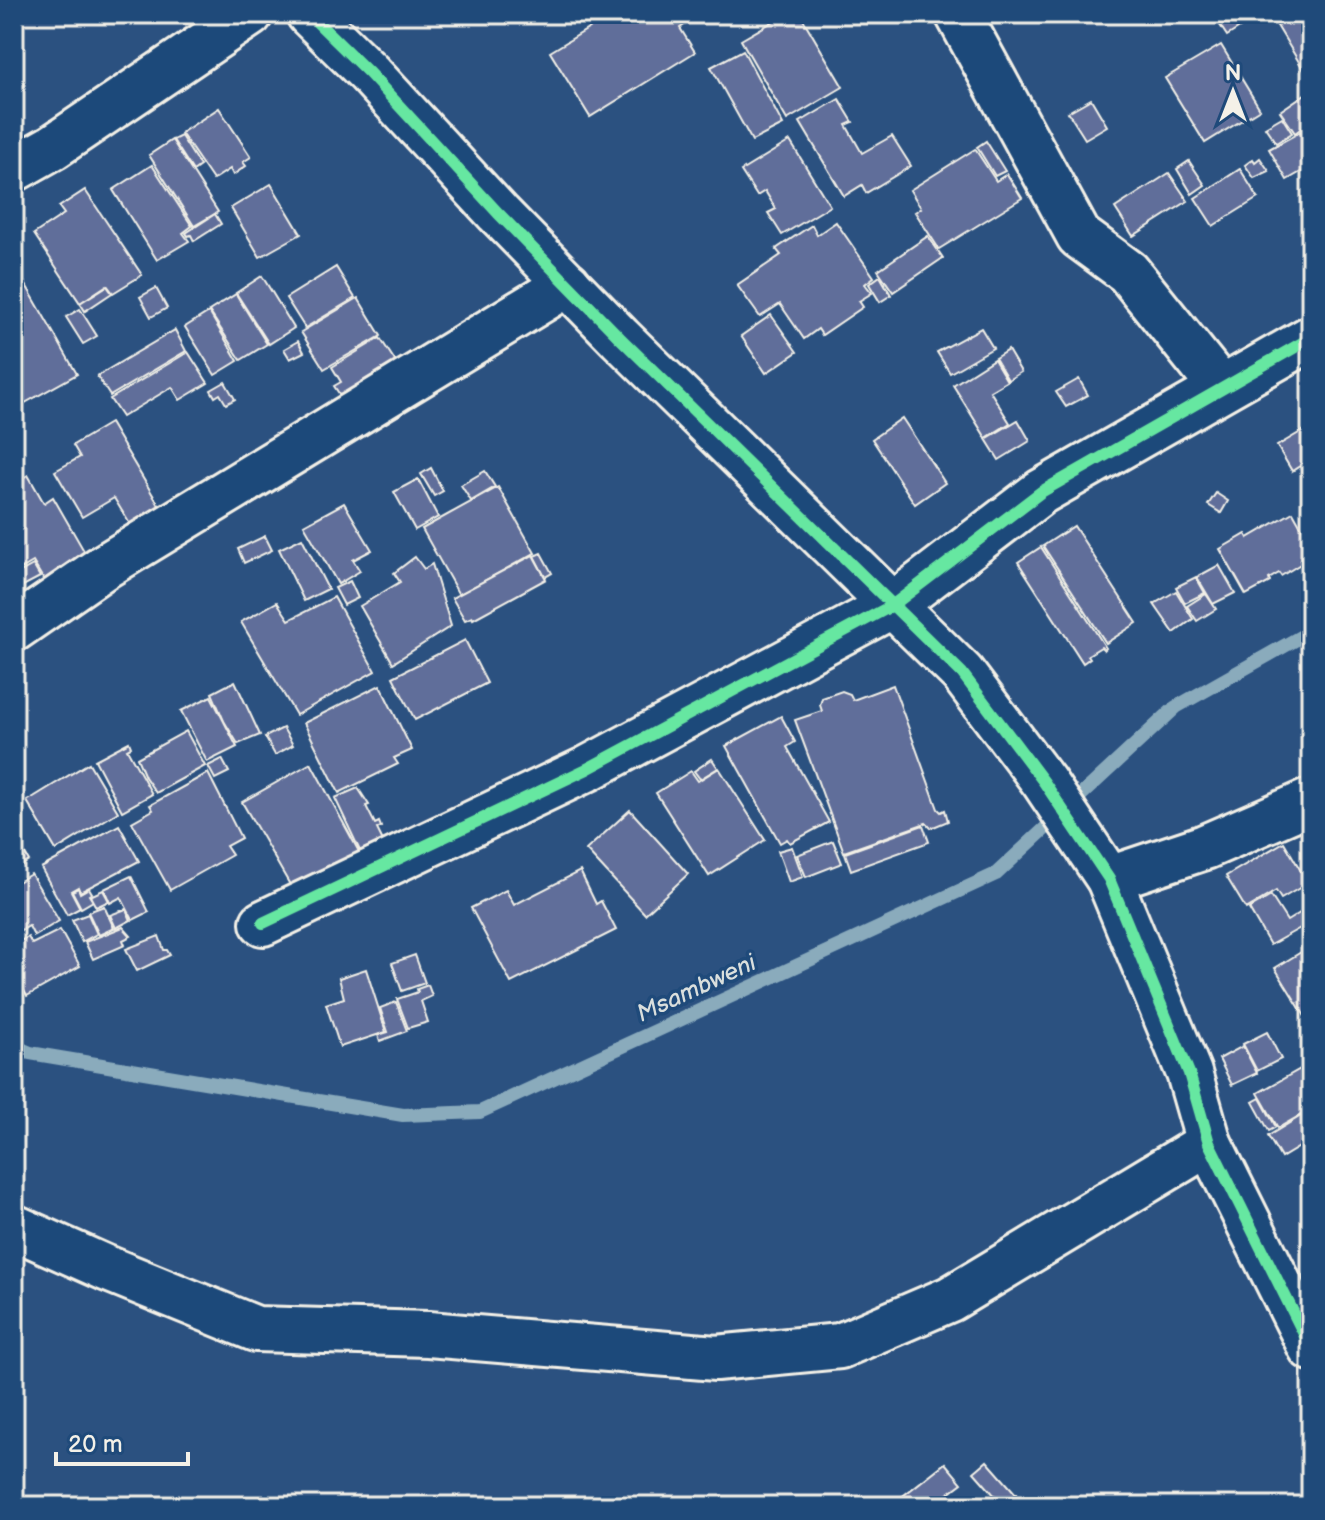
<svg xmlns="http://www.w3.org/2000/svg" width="1325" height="1520" font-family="'Balsamiq Sans',sans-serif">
<rect width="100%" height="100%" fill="#2b5180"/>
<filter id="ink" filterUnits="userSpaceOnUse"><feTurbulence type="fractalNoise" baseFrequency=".0125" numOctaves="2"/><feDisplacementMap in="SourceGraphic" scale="16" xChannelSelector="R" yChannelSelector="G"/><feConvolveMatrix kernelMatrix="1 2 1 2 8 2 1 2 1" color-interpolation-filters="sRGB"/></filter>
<g filter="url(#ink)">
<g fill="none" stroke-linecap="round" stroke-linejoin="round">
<polyline stroke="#8aabbc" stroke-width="14" points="14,1046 30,1053 403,1115 480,1112 996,874 1176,707 1311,631"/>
</g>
<g fill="#606e9a" stroke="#f4f1e8" stroke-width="2">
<polygon points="617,14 680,14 686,24 680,28 695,52 590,117 550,52 608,17 609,19"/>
<polygon points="786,14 800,14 843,87 787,120 741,40"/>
<polygon points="1224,14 1240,14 1246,24 1227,36 1216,19"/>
<polygon points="1270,14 1311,14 1311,82"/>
<polygon points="1221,45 1260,109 1205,143 1165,78"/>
<polygon points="743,50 783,125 752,141 711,67"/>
<polygon points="1311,90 1311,121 1295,133 1280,111"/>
<polygon points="839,99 853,122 846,125 862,153 892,136 911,166 866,193 862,185 844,196 800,122"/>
<polygon points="1091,99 1107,126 1085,139 1068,112"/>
<polygon points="219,108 251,157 243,162 246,166 233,175 230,169 213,180 181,133"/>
<polygon points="1282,117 1292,133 1276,143 1265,127"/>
<polygon points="1311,126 1311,174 1308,168 1287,180 1269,149"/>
<polygon points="181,136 200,166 193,171 173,140"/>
<polygon points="172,140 218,212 194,226 149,155"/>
<polygon points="790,141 830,206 782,235 768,213 776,209 765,191 757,196 741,171"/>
<polygon points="986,141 1005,171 995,176 977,147"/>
<polygon points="975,149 996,181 1007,174 1022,198 939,249 915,212 921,208 910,190"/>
<polygon points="1260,158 1269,171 1254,178 1245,165 1253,159 1255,162"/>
<polygon points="1189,161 1205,185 1192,194 1177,169"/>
<polygon points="152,165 192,226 183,233 189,241 157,260 113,190"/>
<polygon points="1240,169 1258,198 1213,226 1195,198"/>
<polygon points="1169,173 1188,201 1133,236 1115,208"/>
<polygon points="271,184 301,234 260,257 231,208"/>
<polygon points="85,190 142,275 113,293 107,285 80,303 34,234 64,214 59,207"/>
<polygon points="215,214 221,224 194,241 191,235 188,236 186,233"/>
<polygon points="836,222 874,277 865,284 872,293 859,301 863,307 822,335 818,329 804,339 780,304 760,317 737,285 781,255 776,249 812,225 817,235"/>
<polygon points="928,236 943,258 893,292 878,270"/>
<polygon points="14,264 77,374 16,408 14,405"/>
<polygon points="336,267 355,298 305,328 286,298"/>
<polygon points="262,276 294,328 269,344 236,293"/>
<polygon points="880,276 891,295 880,302 869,284"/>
<polygon points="107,286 112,293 85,311 80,303"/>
<polygon points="156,288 167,308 151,317 140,297"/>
<polygon points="236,294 267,344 241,360 209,311"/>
<polygon points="358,298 381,336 324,369 301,332"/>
<polygon points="80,309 97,336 83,344 66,317"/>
<polygon points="209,312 238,361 215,375 185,327"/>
<polygon points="771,315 797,352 766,373 741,336"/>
<polygon points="981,328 993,348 950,373 937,352"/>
<polygon points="175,330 186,351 110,396 97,376"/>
<polygon points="380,338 399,367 344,401 334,386 341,382 332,367"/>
<polygon points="298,341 304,352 290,359 284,349"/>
<polygon points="1008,350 1021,372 1008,380 995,358"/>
<polygon points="188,352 208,383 180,400 172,387 122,417 110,399"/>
<polygon points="994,359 1007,381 990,391 1010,423 986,438 953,385"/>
<polygon points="1079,379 1088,395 1066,407 1056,392"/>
<polygon points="225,382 235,399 226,404 220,394 215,397 211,390"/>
<polygon points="902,418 945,483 915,504 872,439"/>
<polygon points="1018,420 1030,441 999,460 986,439"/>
<polygon points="110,423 166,517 136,534 114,498 82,517 55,471 80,457 73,445"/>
<polygon points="1311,426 1311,485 1300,466 1292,471 1277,446"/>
<polygon points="431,468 443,491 434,496 421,474"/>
<polygon points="485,471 495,487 471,501 461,485"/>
<polygon points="28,475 44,503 53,497 91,563 48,587 33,562 14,573 14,483"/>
<polygon points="418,479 438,517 415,530 394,492"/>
<polygon points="498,487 535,553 459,595 422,529"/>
<polygon points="1216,493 1228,501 1221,513 1208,505"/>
<polygon points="344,503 372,550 353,560 360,571 338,584 304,525"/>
<polygon points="1293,512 1311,544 1311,554 1300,560 1302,563 1281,576 1279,573 1269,579 1270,582 1246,595 1220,549 1246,534 1248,538"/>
<polygon points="1074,526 1137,623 1106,643 1043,546"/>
<polygon points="265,536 272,550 244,563 238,549"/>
<polygon points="302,538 328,589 304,601 279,549"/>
<polygon points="1041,547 1106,648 1104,650 1101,647 1088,655 1090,658 1083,663 1018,562"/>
<polygon points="541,553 552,573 545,577 534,556"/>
<polygon points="533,555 546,579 473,619 472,617 465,620 452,598"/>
<polygon points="415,557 424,569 432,564 451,626 393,663 360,606 400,582 394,573"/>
<polygon points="33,565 40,577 23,586 17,574"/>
<polygon points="1219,565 1235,593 1213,604 1197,577"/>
<polygon points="1196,577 1205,593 1185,603 1176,587"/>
<polygon points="350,581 358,598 344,605 335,588"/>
<polygon points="1176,591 1193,619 1174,633 1154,604"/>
<polygon points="1206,594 1216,609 1197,621 1187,606"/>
<polygon points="334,597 375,671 296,715 241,622 277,602 289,620"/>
<polygon points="465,640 487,683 415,720 393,677"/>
<polygon points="235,681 260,735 238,744 224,721 212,693"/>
<polygon points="380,685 412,750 394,758 398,764 339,793 304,723"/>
<polygon points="893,685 938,809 941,812 945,810 948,821 931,828 926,823 844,852 795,720 822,711 820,705 822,698 842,691 850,694 853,700"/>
<polygon points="211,696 237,747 207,762 181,711"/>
<polygon points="781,716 795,742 787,747 829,822 790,843 787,839 780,843 726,746"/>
<polygon points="283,728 293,745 275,755 265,737"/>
<polygon points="186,731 205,766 156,793 145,777 137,758"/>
<polygon points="129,742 131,747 127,749 152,794 122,811 95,760"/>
<polygon points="222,759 229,772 215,779 208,766"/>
<polygon points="712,759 718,768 700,779 694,771"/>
<polygon points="89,763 118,812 56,850 27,801"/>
<polygon points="311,763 364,861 293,890 242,802"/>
<polygon points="719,768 765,840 709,876 656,793 691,771 698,781"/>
<polygon points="208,773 241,838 226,846 232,855 170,890 132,822 153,810 150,805"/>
<polygon points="358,788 369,805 366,806 375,824 379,822 381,827 377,829 383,841 360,851 335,798"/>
<polygon points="630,810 688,874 645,914 586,850"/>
<polygon points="119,825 139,861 80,892 78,887 71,891 80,908 67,915 41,868"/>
<polygon points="923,825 929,842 851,870 845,853"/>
<polygon points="14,835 29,861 14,870"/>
<polygon points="833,841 842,863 806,877 797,855"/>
<polygon points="1284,842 1308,883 1281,899 1276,891 1246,909 1226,876"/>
<polygon points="792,847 803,877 789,882 778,851"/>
<polygon points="580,871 596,904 601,901 616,930 511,983 471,908 506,890 514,905"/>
<polygon points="31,874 59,921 34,936 29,926 14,935 14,884"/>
<polygon points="131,876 149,912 133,920 121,897 110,903 104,889"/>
<polygon points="78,888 80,893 89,888 92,893 89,895 93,901 81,908 72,891"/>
<polygon points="103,890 109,901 96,907 90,896"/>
<polygon points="1271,896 1287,921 1311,906 1311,922 1270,945 1249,909"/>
<polygon points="104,906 114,928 99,935 88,912"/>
<polygon points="126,909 131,920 116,928 110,915"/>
<polygon points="88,914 97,934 82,942 72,920"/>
<polygon points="123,927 131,936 123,940 125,945 93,959 85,942"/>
<polygon points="60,930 80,966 27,996 14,973 14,944 28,937 32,944"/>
<polygon points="159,936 164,950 167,950 170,955 137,971 126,949"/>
<polygon points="1311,946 1311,1026 1275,968"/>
<polygon points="415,955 425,983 402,991 392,963"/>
<polygon points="366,969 386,1032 340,1047 326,1004 344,998 339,978"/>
<polygon points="428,985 432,996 421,1001 428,1022 408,1028 397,999 418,992 417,989"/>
<polygon points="396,1002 407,1031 380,1041 378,1035 388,1032 380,1008"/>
<polygon points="1267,1032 1281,1059 1257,1071 1243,1044"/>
<polygon points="1243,1046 1257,1073 1232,1085 1219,1059"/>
<polygon points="1311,1063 1311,1109 1278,1128 1258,1093"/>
<polygon points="1260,1098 1276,1127 1269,1131 1253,1102"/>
<polygon points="1311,1110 1311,1140 1281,1158 1268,1136"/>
<polygon points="987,1461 1016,1494 1003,1505 974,1472"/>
<polygon points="945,1463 962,1483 945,1496 953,1506 905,1506 899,1499"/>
</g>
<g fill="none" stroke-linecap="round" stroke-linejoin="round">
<defs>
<g id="minor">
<polyline points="309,14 369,73 498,213 620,338 962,673 1044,782 1109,879 1189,1073 1209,1143 1311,1348"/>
<polyline points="958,14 1079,236 1128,272 1221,388"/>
<polyline points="14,169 53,147 250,14"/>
<polyline points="14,629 102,568 568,284"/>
<polyline points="1109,879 1205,847 1311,801"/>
<polyline points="263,923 587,769 893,605 1041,492 1311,338"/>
<polyline points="14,1227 106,1268 256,1329 428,1334 716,1358 840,1346 950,1299 1209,1143"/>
</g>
</defs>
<use href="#minor" stroke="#f4f1e8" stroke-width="50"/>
<use href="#minor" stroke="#1f4a7a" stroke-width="44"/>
<defs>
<g id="cycleway">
<polyline points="309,14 369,73 498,213 620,338 962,673 1044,782 1109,879 1189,1073 1209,1143 1311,1348"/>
<polyline points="263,923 587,769 893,605 1041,492 1311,338"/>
</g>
</defs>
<use href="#cycleway" stroke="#1f4a7a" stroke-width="17"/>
<use href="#cycleway" stroke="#66e7a1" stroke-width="12"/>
</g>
</g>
<g text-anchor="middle" stroke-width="7" stroke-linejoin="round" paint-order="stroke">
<g font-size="24" font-style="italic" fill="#dadfdd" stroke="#1f4a7a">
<text transform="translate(696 988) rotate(-25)" y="8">Msambweni</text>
</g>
</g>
<rect width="1325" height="1520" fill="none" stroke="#1f4a7a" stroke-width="48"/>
<rect x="24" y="24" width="1277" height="1472" fill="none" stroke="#f4f1e8" stroke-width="3" filter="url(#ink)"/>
<g transform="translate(1233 92)" stroke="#1f4a7a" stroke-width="6" paint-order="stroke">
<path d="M0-6L14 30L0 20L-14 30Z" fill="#f4f1e8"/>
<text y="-12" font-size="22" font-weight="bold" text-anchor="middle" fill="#f4f1e8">N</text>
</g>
<path d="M56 1452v12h132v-12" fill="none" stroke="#f4f1e8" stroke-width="4"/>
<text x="68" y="1452" font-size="24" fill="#f4f1e8" stroke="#1f4a7a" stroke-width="6" paint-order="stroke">20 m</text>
</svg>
